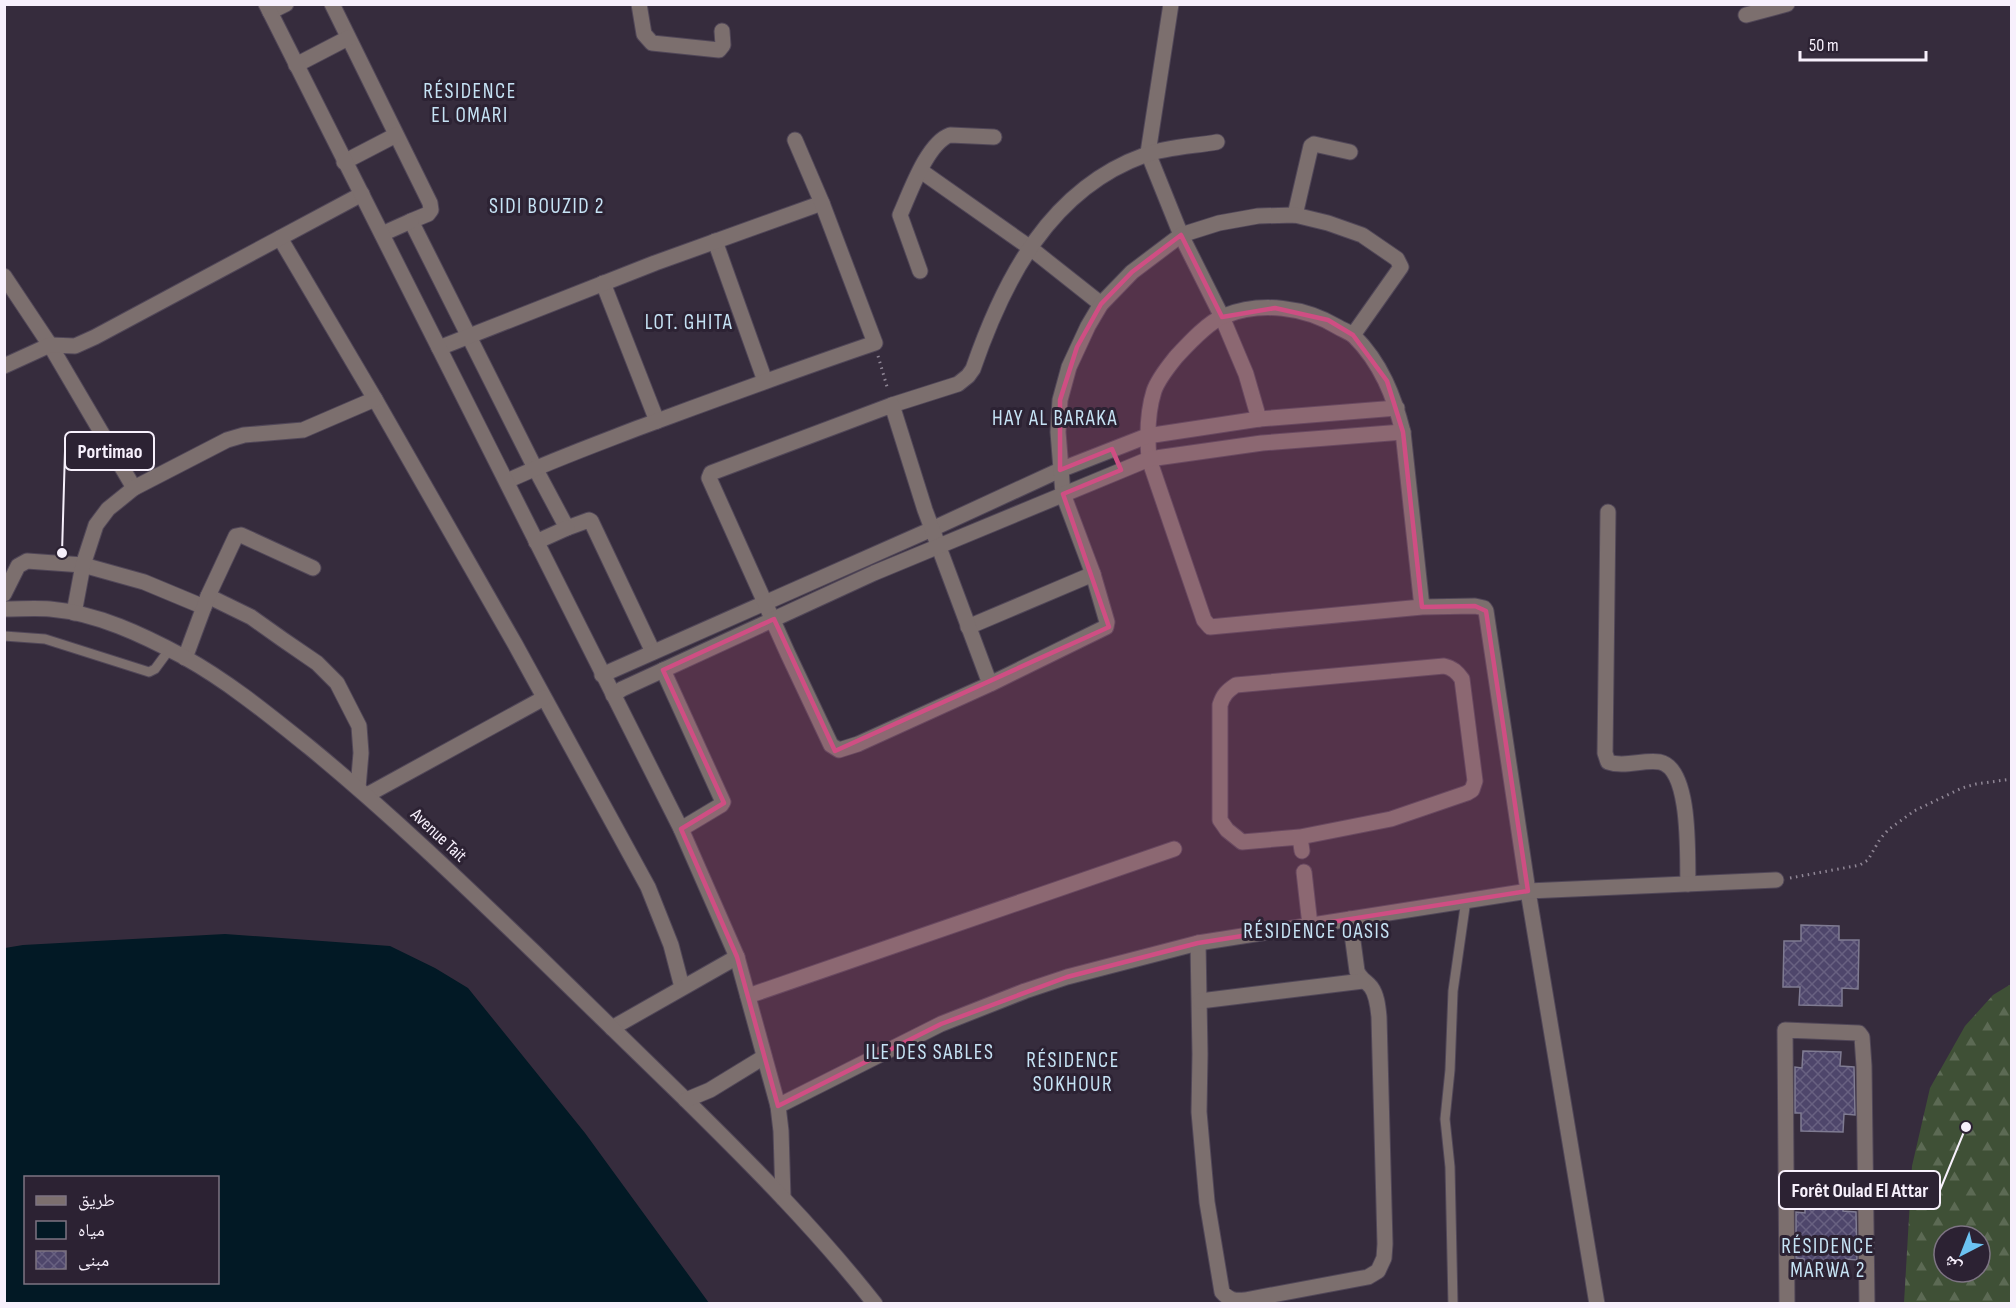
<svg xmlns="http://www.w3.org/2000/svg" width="2016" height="1308" font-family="'Sofia Sans Condensed','Noto Naskh Arabic',sans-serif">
<defs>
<pattern id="forest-firs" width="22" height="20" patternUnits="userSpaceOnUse" patternTransform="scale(1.5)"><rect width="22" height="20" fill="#3f5036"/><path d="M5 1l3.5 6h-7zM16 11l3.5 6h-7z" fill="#5c6a54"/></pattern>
<pattern id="building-cross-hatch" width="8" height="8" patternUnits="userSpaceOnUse" patternTransform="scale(1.5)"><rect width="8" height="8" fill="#4e466b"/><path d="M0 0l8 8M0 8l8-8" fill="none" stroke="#686181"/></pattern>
</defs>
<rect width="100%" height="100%" fill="#362c3d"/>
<path fill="url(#forest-firs)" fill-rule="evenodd" d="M2011,984V1303H1904L1912,1166L1930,1088L1965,1026L1993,995ZM1944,1236H1980V1272H1944Z"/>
<path fill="#021925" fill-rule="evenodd" d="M225,934L390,946L435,968L468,988L585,1133L709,1303H5V948L23,945ZM26,1178H218V1282H26Z"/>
<g fill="url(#building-cross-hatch)" stroke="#7f7b92" stroke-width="1.5">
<polygon points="1801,925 1839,926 1839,940 1859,940 1858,989 1842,988 1842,1006 1799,1005 1800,987 1783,987 1784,941 1801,941"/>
<polygon points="1803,1051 1841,1052 1840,1066 1854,1067 1855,1115 1844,1114 1843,1132 1801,1131 1801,1113 1795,1113 1795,1067 1802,1068"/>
<polygon points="1805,1196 1843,1197 1843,1211 1856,1212 1857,1260 1846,1259 1846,1277 1804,1276 1804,1259 1796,1258 1796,1212 1805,1213"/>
</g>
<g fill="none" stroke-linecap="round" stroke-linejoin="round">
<defs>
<g id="service">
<polyline points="4,636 45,639 149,672 155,669 169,650"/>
<polyline points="1453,1304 1450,1167 1445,1119 1450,1070 1453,991 1466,900"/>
</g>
<g id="minor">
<polyline points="332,4 430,203 431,210 428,214 411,221 535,468 567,528 589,520 591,521 653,652"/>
<polyline points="639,4 644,34 652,43 719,50 723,45 722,31"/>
<polyline points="1171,4 1148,153 1181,235 1222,317 1246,374 1259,419"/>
<polyline points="270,12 286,4"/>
<polyline points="1746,15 1787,4"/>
<polyline points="296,65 348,38"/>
<polyline points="344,162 396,135"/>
<polyline points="921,171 1029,247 1101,304"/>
<polyline points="1295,215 1311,146 1314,144 1350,152"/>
<polyline points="382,234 411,221"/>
<polyline points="280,238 375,399 515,644 648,887 671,945 682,987"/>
<polyline points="715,241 765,381"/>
<path d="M920,271L900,215C910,193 927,143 950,135L994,137"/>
<polyline points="4,276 50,345 134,488"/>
<polyline points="603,283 657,421"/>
<polyline points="439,348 655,263 822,203"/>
<polyline points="4,366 50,345 75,346 95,337 362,194"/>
<path d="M892,405L958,384L968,376L973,369C1004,279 1050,189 1145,155C1166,147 1195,146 1217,142"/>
<path d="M507,481C550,461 594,445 638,428C717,399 795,370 875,343L822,203L795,140"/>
<path d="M1608,512L1605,753L1608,762C1625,768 1643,759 1660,762C1692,769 1687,859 1688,884"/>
<polyline points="536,542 567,528"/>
<polyline points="4,594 18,566 27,561 83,565 144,582 204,607"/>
<polyline points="208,596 251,617 282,639 317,663 337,683 359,726 361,753 358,788"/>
<path d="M1422,607L1403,432C1394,396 1381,363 1354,336C1349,332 1343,330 1338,327C1305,307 1261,301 1224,316C1208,322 1188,344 1176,357C1168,367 1158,379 1154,391C1147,413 1147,436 1149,459L1204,620L1210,627L1422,607L1475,606L1484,608L1486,611L1528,891L1597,1304"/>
<polyline points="74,613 83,565 96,525 108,509 134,488 227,440 244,435 303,430 375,399"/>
<polyline points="968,627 1093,574"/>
<polyline points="185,658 208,596 236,536 241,535 313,568"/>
<polyline points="663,670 723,802 721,805 681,829"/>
<polyline points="602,675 932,529 1060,470 1147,436 1259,419 1397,408"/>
<polyline points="990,684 925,510 892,405 711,473 709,478 788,654 831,745 839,750 858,744 990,684 1106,627 1107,622 1093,574 1063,494 1058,432 1060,400 1069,367 1088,326 1101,304 1132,272 1181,235 1219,223 1258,216 1295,215 1328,223 1362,235 1397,259 1401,267 1353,335"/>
<polyline points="613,695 622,689 874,573 1149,459 1262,443 1403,432"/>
<polyline points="367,795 544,698"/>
<path d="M1300,837L1242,842L1227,830L1220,820V705C1223,695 1227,691 1236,685L1444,666C1453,668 1457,672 1462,679L1475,781L1472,790L1467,793L1391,819L1300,837L1302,851"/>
<polyline points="1304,872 1310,925"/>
<path d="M1198,943L1200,1054L1199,1112L1207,1202L1222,1292C1229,1300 1234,1301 1245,1300L1368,1277L1378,1271L1384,1258L1385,1244L1379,1017C1378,1007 1377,995 1371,987C1366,981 1360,979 1357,971L1350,919"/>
<polyline points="748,996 1174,849"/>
<polyline points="1200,1001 1363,981"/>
<polyline points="612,1028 737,957"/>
<polyline points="778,1106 941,1024 1025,991 1067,977 1198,943 1528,891 1776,880"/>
<polyline points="1787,1304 1785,1030 1859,1033 1862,1037 1864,1066 1867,1304"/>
</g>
<g id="tertiary">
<polyline points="266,4 681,829 737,957 778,1106 781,1131 783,1198"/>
<path d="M4,609C20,609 35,608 50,609C97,613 143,635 184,657C229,682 269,715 309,747C387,811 460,881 533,951C584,1000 634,1049 684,1098C751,1164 817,1230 875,1304"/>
<polyline points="686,1100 710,1090 764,1057"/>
</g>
</defs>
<use href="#service" stroke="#514758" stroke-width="11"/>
<use href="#minor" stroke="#514758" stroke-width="17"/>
<use href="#tertiary" stroke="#514758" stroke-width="17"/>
<g stroke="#908796" stroke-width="3" stroke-dasharray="1.5 4.5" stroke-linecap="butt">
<polyline points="878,356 888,390"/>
<polyline points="1790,878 1860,865 1868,860 1880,839 1888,830 1914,811 1962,788 1976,784 2012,779"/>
</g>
<use href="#service" stroke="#7c6f6e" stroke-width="9"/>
<use href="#minor" stroke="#7c6f6e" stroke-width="15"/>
<use href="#tertiary" stroke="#7c6f6e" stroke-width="15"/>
</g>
<path fill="#cf4e83" fill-opacity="0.2" stroke="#cf4e83" stroke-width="4.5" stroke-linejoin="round" d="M1181,235L1222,317L1275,308L1328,320L1353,335L1387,381L1403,432L1422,607L1475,606L1486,611L1528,891L1198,943L1067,977L941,1024L778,1106L737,957L681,829L724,803L663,670L774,619L835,751L1109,627L1063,494L1121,470L1112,449L1060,470V400L1077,347L1101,304L1132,272Z"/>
<g text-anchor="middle" stroke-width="6" stroke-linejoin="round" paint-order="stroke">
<g font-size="18" fill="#f7f0fc" stroke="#2c2233">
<text transform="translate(439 835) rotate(43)" y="6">Avenue Tait</text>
</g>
<g font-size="21" letter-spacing="1.5" fill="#c6e3f5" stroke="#2c2233">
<text x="470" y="98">RÉSIDENCE<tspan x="470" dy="24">EL OMARI</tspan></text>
<text x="547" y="213">SIDI BOUZID 2</text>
<text x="689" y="329">LOT. GHITA</text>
<text x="1055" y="425">HAY AL BARAKA</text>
<text x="1317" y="938">RÉSIDENCE OASIS</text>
<text x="930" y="1059">ILE DES SABLES</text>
<text x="1073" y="1067">RÉSIDENCE<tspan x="1073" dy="24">SOKHOUR</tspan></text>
<text x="1828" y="1253">RÉSIDENCE<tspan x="1828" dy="24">MARWA 2</tspan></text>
</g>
</g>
<path fill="none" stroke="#f7f0fc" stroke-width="2" d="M62 553L65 451M1966 1127L1940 1190"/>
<g fill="#f7f0fc" stroke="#2c2233" stroke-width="2">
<circle cx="62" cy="553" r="6"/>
<circle cx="1966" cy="1127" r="6"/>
</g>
<g fill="#2c2233" stroke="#f7f0fc" stroke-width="2">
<rect x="65" y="432" width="89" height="38" rx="6"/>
<rect x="1779" y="1171" width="161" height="38" rx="6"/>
</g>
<g font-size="20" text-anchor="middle" font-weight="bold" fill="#f7f0fc">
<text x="110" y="458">Portimao</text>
<text x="1860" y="1197">Forêt Oulad El Attar</text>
</g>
<rect width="2016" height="1308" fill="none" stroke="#f7f0fc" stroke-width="12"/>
<rect x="24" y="1176" width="195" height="108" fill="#2c2233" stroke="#7d7483" stroke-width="1.5"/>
<rect x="36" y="1196" width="30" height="9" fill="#7c6f6e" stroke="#7d7483" stroke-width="1.5"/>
<text x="78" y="1206" font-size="18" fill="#f7f0fc">طريق</text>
<rect x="36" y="1221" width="30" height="18" fill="#021925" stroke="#7d7483" stroke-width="1.5"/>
<text x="78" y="1236" font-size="18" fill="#f7f0fc">مياه</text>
<rect x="36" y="1251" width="30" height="18" fill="url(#building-cross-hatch)" stroke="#7d7483" stroke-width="1.5"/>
<text x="78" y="1266" font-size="18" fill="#f7f0fc">مبنى</text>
<g transform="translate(1962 1254) rotate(222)"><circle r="28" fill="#2c2233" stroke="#7d7483" stroke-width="1.5"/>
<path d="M0-4.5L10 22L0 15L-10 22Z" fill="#6cc3f2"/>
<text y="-9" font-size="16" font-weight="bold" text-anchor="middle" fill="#f7f0fc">ش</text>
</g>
<path d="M1800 51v9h126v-9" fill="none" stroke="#f7f0fc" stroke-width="3"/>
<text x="1809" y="51" font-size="18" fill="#f7f0fc" stroke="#2c2233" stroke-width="4.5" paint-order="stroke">50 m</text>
</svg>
